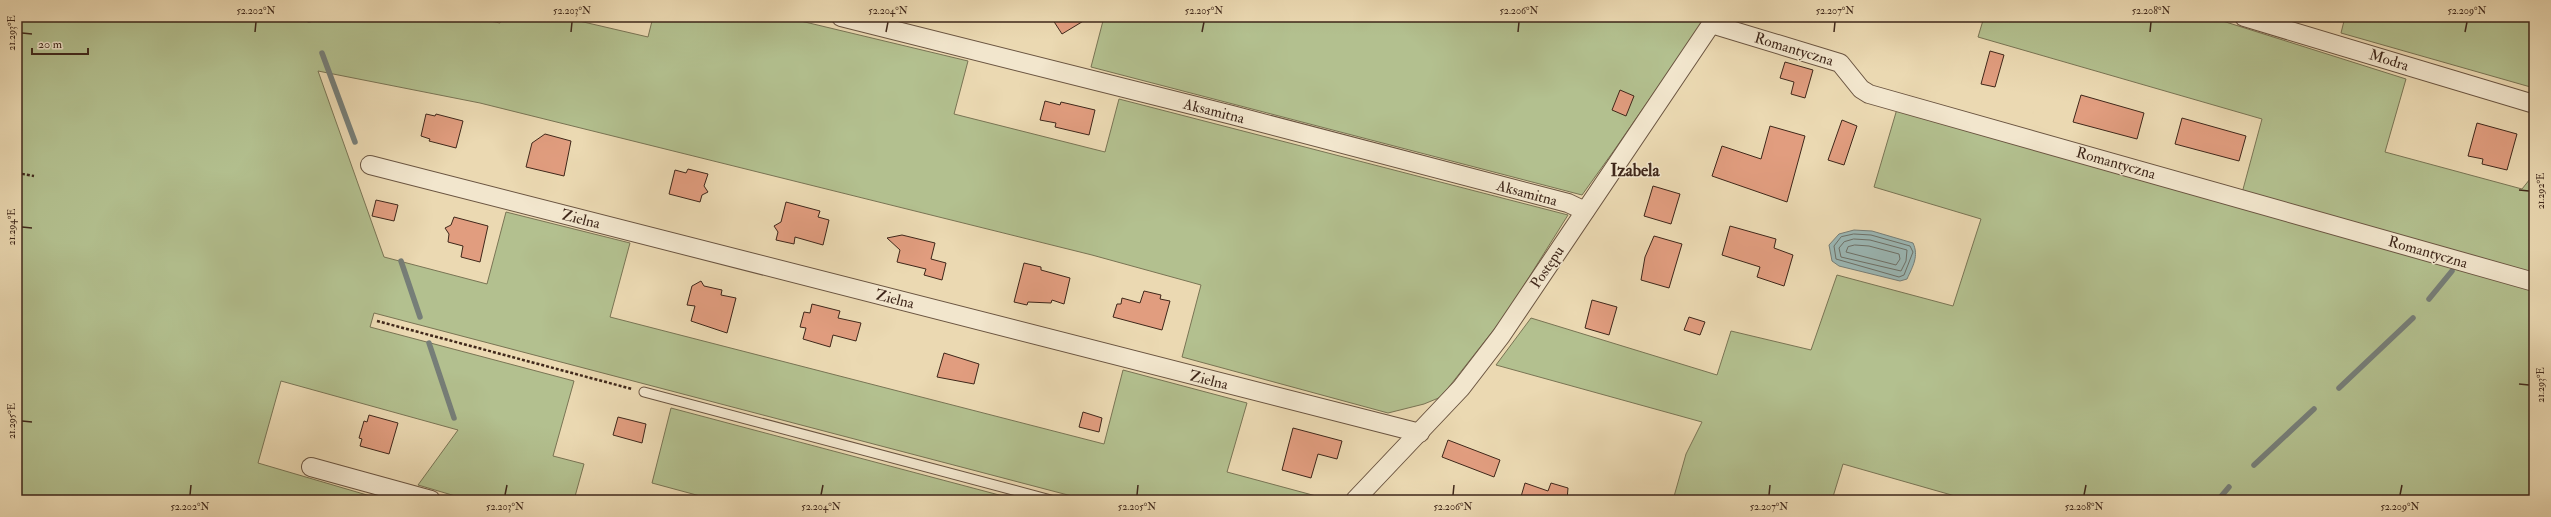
<svg xmlns="http://www.w3.org/2000/svg" width="2551" height="517" font-family="'IM FELL Double Pica',serif">
<rect width="100%" height="100%" fill="#ebd9b2"/>
<filter id="stains"><feTurbulence type="fractalNoise" baseFrequency=".005" numOctaves="4"/><feColorMatrix values="0 0 0 0 .2 0 0 0 0 .09 0 0 0 0 .02 0 0 0 .5 -.17"/></filter>
<radialGradient id="worn" r=".72"><stop offset=".6" stop-color="#630" stop-opacity="0"/><stop offset="1" stop-color="#630" stop-opacity=".3"/></radialGradient>
<g fill="#b3c08f" stroke="#797454">
<polygon points="17,17 471,17 500,23 502,17 562,17 648,37 653,17 784,17 968,61 954,114 1105,152 1119,99 1568,215 1506,314 1441,397 1424,404 1388,413 1182,357 1201,285 1092,255 480,103 318,71 384,257 487,284 506,212 630,243 610,317 1104,444 1123,370 1247,403 1227,472 1331,500 1087,500 374,313 370,327 574,381 553,456 584,464 574,500 469,500 418,485 458,430 281,381 258,463 384,500 17,500"/>
<path d="M1104,17H1701L1706,19C1663,77 1625,137 1582,195L1091,67Z"/>
<polygon points="1984,17 2210,17 2406,79 2385,152 2522,189 2534,174 2534,275 2242,193 2262,119 1978,37"/>
<polygon points="2345,17 2534,17 2534,88 2341,33"/>
<polygon points="1897,109 2534,290 2534,500 1969,500 1843,464 1832,500 1673,500 1686,454 1702,422 1496,365 1531,318 1717,375 1731,331 1811,350 1837,275 1953,306 1981,219 1874,187"/>
<polygon points="671,408 1018,500 715,500 652,483"/>
</g>
<path fill="#9bb8b6" stroke="#767e78" d="M1854,230L1872,231L1913,243C1919,256 1913,266 1907,279L1900,281L1839,266L1832,261L1829,245L1839,234Z"/>
<g fill="none" stroke-linecap="round" stroke-linejoin="round">
<g stroke="#6d7068" stroke-width="1">
<polygon points="1854,234 1871,235 1910,246 1913,252 1904,275 1899,277 1836,259 1834,246 1841,237"/>
<polygon points="1854,239 1870,240 1907,250 1906,261 1901,271 1841,257 1839,248 1844,242"/>
<polygon points="1855,245 1869,246 1899,254 1900,259 1896,265 1846,252 1848,247"/>
</g>
<g stroke="#767e78" stroke-width="5.5">
<polyline points="308,17 309,20"/>
<polyline points="322,53 355,142"/>
<polyline points="401,261 420,317"/>
<polyline points="2429,299 2452,271"/>
<polyline points="429,343 454,418"/>
<polyline points="2339,388 2413,318"/>
<polyline points="2254,465 2314,409"/>
<polyline points="2218,500 2229,487"/>
</g>
</g>
<g fill="#e19d7f" stroke="#3f271a">
<polygon points="1051,17 1090,17 1062,34"/>
<polygon points="1990,51 2004,55 1995,87 1981,84"/>
<polygon points="1785,62 1813,70 1805,98 1791,94 1794,82 1780,78"/>
<polygon points="1620,90 1634,96 1626,116 1612,110"/>
<polygon points="2081,95 2144,113 2137,139 2073,122"/>
<polygon points="1045,101 1060,105 1061,102 1095,110 1089,135 1055,127 1056,123 1040,120"/>
<polygon points="426,114 435,116 436,114 463,121 456,148 429,141 430,139 421,136"/>
<polygon points="2182,118 2246,136 2239,161 2175,144"/>
<polygon points="1842,120 1857,126 1844,165 1828,160"/>
<polygon points="2477,123 2517,134 2507,170 2482,164 2483,159 2468,156"/>
<polygon points="1770,126 1805,136 1787,202 1712,176 1722,146 1761,159"/>
<polygon points="545,134 571,141 564,176 526,167 532,143"/>
<polygon points="688,169 708,174 704,186 708,192 702,195 700,202 669,194 675,170 686,173"/>
<polygon points="1653,186 1680,194 1671,224 1644,216"/>
<polygon points="376,200 398,205 394,221 372,216"/>
<polygon points="786,202 820,211 818,217 829,220 823,245 795,237 794,244 776,240 778,232 774,226 781,222"/>
<polygon points="454,217 488,226 480,262 461,257 463,246 448,242 449,234 445,228 451,225"/>
<polygon points="1730,226 1776,239 1774,248 1793,255 1784,286 1757,277 1760,267 1722,255"/>
<polygon points="902,235 935,243 931,259 946,263 942,280 924,275 926,269 897,262 900,250 887,238"/>
<polygon points="1654,236 1682,244 1669,288 1641,280 1645,257"/>
<polygon points="1024,263 1041,267 1041,270 1070,278 1064,304 1052,300 1051,303 1028,302 1027,305 1014,302"/>
<polygon points="701,281 704,286 722,290 721,295 736,298 727,333 691,321 695,306 687,305 692,286"/>
<polygon points="1144,291 1161,295 1160,299 1170,301 1162,330 1113,317 1117,304 1121,304 1122,298 1140,303"/>
<polygon points="1592,300 1617,307 1609,335 1585,328"/>
<polygon points="812,304 840,311 838,318 861,323 856,341 833,335 830,347 803,339 806,328 800,327 804,312 810,313"/>
<polygon points="1689,317 1705,322 1700,335 1684,330"/>
<polygon points="944,353 979,364 974,384 937,377"/>
<polygon points="1083,412 1102,418 1099,432 1079,427"/>
<polygon points="369,415 398,423 389,454 360,446 362,439 359,438 364,421 367,422"/>
<polygon points="618,417 646,424 642,443 613,435"/>
<polygon points="1293,428 1342,441 1337,459 1318,454 1311,478 1282,470"/>
<polygon points="1448,440 1500,460 1494,477 1442,457"/>
<polygon points="1525,483 1548,491 1551,483 1568,488 1567,500 1520,500"/>
</g>
<g fill="none" stroke-linecap="round" stroke-linejoin="round">
<defs>
<polyline id="service" points="644,392 1051,500"/>
<g id="minor">
<polyline points="841,17 1232,115 1568,203 1585,211"/>
<polyline points="2244,17 2534,104"/>
<polyline points="1711,24 1840,63 1861,89 1869,94 2534,282"/>
<polyline points="370,165 1420,433"/>
<polyline points="311,467 431,500"/>
<polyline points="1355,500 1461,388 1501,336 1716,17"/>
</g>
</defs>
<use href="#service" stroke="#6a5440" stroke-width="11"/>
<use href="#minor" stroke="#6a5440" stroke-width="20"/>
<g stroke="#3f271a" stroke-width="2.5" stroke-dasharray="3 2" stroke-linecap="butt">
<polyline points="17,173 34,176"/>
<polyline points="377,321 632,389"/>
</g>
<use href="#service" stroke="#f2e6cd" stroke-width="9"/>
<use href="#minor" stroke="#f2e6cd" stroke-width="18"/>
</g>
<path fill="none" stroke="#3f271a" stroke-width="1.5" d="M255,32L256,22M571,32L572,22M886,32L888,22M1202,32L1204,22M1518,32L1519,22M1834,32L1835,22M2150,32L2151,22M2465,32L2467,22M22,33L32,34M2519,190L2529,191M22,227L32,228M2519,384L2529,385M22,421L32,422M190,495L191,485M505,495L507,485M821,495L823,485M1137,495L1138,485M1453,495L1454,485M1769,495L1770,485M2084,495L2086,485M2400,495L2402,485"/>
<g text-anchor="middle" stroke-width="3" stroke-linejoin="round" paint-order="stroke">
<g font-size="15" fill="#3f271a" stroke="#f2e6cd">
<text transform="translate(1794 49) rotate(17)" y="5">Romantyczna</text>
<text transform="translate(2389 60) rotate(17)" y="5">Modra</text>
<text transform="translate(1214 111) rotate(14)" y="5">Aksamitna</text>
<text transform="translate(2116 163) rotate(16)" y="5">Romantyczna</text>
<text transform="translate(1527 193) rotate(15)" y="5">Aksamitna</text>
<text transform="translate(581 219) rotate(14)" y="5">Zielna</text>
<text transform="translate(2428 252) rotate(16)" y="5">Romantyczna</text>
<text transform="translate(1547 267) rotate(-56)" y="5">Postępu</text>
<text transform="translate(895 299) rotate(14)" y="5">Zielna</text>
<text transform="translate(1209 380) rotate(14)" y="5">Zielna</text>
</g>
<g font-size="17" font-weight="bold" fill="#3f271a" stroke="#f2e6cd">
<text x="1635" y="176">Izabela</text>
</g>
</g>
<rect width="2551" height="517" fill="none" stroke="#ebd9b2" stroke-width="44"/>
<path d="M32 48v6h56v-6" fill="none" stroke="#3f271a" stroke-width="2"/>
<text x="38" y="48" font-size="12" fill="#3f271a" stroke="#f2e6cd" stroke-width="3" paint-order="stroke">20 m</text>
<rect x="22" y="22" width="2507" height="473" fill="none" stroke="#3f271a" stroke-width="1.5"/>
<g font-size="10" text-anchor="middle" fill="#3f271a">
<text x="256" y="14">52.202°N</text>
<text x="572" y="14">52.203°N</text>
<text x="888" y="14">52.204°N</text>
<text x="1204" y="14">52.205°N</text>
<text x="1519" y="14">52.206°N</text>
<text x="1835" y="14">52.207°N</text>
<text x="2151" y="14">52.208°N</text>
<text x="2467" y="14">52.209°N</text>
<text transform="translate(11 33) rotate(-90)" y="4">21.293°E</text>
<text transform="translate(2540 191) rotate(-90)" y="4">21.292°E</text>
<text transform="translate(11 227) rotate(-90)" y="4">21.294°E</text>
<text transform="translate(2540 385) rotate(-90)" y="4">21.293°E</text>
<text transform="translate(11 421) rotate(-90)" y="4">21.295°E</text>
<text x="190" y="510">52.202°N</text>
<text x="505" y="510">52.203°N</text>
<text x="821" y="510">52.204°N</text>
<text x="1137" y="510">52.205°N</text>
<text x="1453" y="510">52.206°N</text>
<text x="1769" y="510">52.207°N</text>
<text x="2084" y="510">52.208°N</text>
<text x="2400" y="510">52.209°N</text>
</g>
<rect width="100%" height="100%" filter="url(#stains)"/>
<rect width="100%" height="100%" fill="url(#worn)"/>
</svg>
